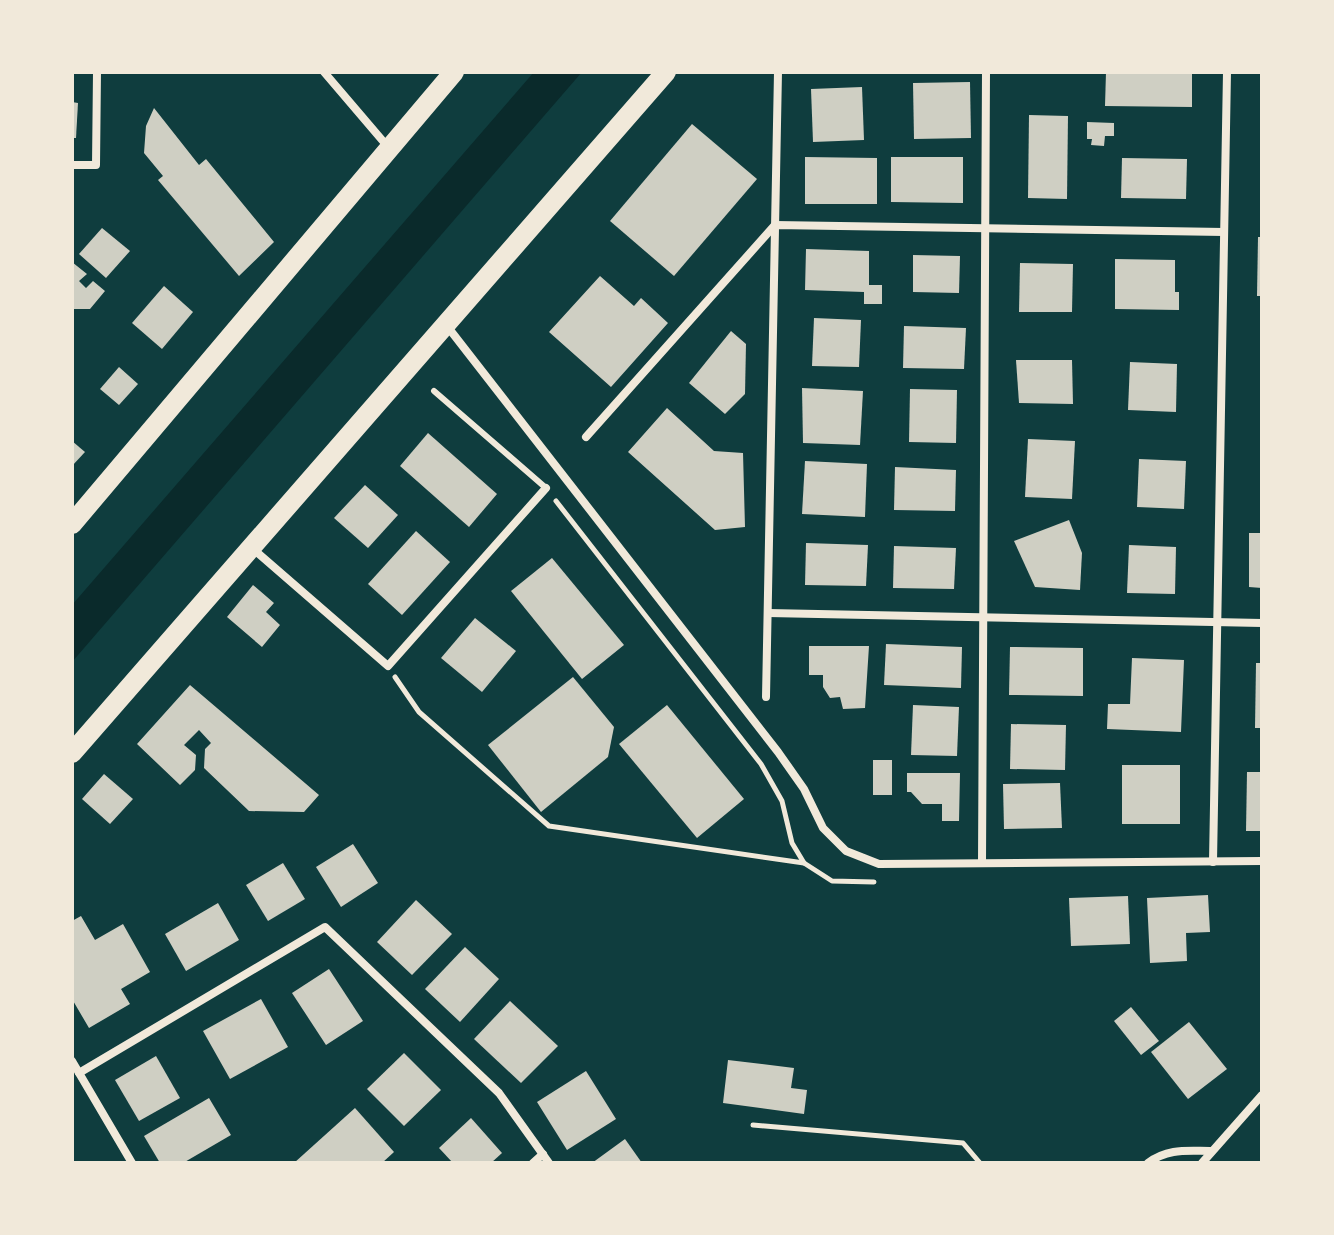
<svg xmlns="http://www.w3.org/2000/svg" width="1334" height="1235" font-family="Raleway,sans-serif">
<rect width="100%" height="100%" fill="#0f3d3e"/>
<polygon fill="#0a2a2b" points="534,72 582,72 72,662 72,605"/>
<g fill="#cfcfc3">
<polygon points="1106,72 1192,72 1192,107 1105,106"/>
<polygon points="970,82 971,138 914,139 913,83"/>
<polygon points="862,87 864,140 813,142 811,89"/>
<polygon points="72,102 78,103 76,138 72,138"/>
<polygon points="154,108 199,165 206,159 274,242 239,276 158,180 163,176 144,153 146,126"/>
<polygon points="1029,115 1068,116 1067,199 1028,198"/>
<polygon points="1087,122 1114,123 1114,136 1105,136 1104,146 1091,145 1092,139 1087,139"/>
<polygon points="692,124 757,179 674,276 610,221"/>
<polygon points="805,157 877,158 877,204 805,204"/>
<polygon points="891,157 963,157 963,203 891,202"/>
<polygon points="1122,158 1187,159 1186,199 1121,198"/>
<polygon points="102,228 130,251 106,278 79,254"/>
<polygon points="1258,237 1262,237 1262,296 1257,296"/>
<polygon points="806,249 869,251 869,285 882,285 882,304 864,304 864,292 805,290"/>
<polygon points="913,255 960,256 959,293 913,292"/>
<polygon points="1115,259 1175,260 1175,292 1179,292 1179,310 1115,309"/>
<polygon points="72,262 87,274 79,281 86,288 93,281 105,291 90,309 72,309"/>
<polygon points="1020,263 1073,264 1072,312 1019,312"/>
<polygon points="600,276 634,306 641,298 668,323 611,387 549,332"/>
<polygon points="164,286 193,312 162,349 132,323"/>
<polygon points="814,318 861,320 859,367 812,366"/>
<polygon points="904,326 966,328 964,369 903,368"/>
<polygon points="731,331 746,344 745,394 725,414 689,383"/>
<polygon points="1016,360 1072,360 1073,404 1019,403"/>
<polygon points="1130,362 1177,364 1176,412 1128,410"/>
<polygon points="119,367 138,384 119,405 100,389"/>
<polygon points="802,388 863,391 860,445 803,443"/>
<polygon points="910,389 957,390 956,443 909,442"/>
<polygon points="667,408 714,451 743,453 745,527 715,530 628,452"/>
<polygon points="428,433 497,494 469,527 400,466"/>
<polygon points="1028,439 1075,441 1072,499 1025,497"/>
<polygon points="72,441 85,452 72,466"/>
<polygon points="1139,459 1186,461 1184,509 1137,507"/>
<polygon points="805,461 867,464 865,517 802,514"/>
<polygon points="895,467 956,470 955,511 894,510"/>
<polygon points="365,485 398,515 368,548 334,518"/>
<polygon points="1069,520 1082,553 1080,590 1035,587 1014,541"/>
<polygon points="416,531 450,562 402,615 368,584"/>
<polygon points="1249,533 1262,533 1262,588 1249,587"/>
<polygon points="806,543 868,545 866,586 805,585"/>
<polygon points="1129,545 1176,547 1175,594 1127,593"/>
<polygon points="894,546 956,548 954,589 893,588"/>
<polygon points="552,558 624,645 582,679 511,591"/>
<polygon points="253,585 274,603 266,612 280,625 262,647 227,617"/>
<polygon points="475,618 516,651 482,692 441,658"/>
<polygon points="886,644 962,647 961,688 884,685"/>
<polygon points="809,646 869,646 865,708 843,709 840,697 830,698 823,687 823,675 809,675"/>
<polygon points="1010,647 1083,648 1083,696 1009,695"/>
<polygon points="1132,658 1184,660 1181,732 1107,729 1108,704 1130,704"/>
<polygon points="1256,663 1262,663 1262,728 1255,728"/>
<polygon points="573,677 614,727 608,757 541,812 488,745"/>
<polygon points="190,685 319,795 304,812 249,811 204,768 205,749 211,743 199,730 184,745 196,755 195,770 180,785 137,744"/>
<polygon points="667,705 744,799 697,838 619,744"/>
<polygon points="913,705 959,707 957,756 911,755"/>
<polygon points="1011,724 1066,725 1065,770 1010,769"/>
<rect x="873" y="760" width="19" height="35"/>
<rect x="1122" y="765" width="58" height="59"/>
<polygon points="1247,772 1262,772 1262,831 1246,831"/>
<polygon points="907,773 960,773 959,821 942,821 942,804 922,804 911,792 907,792"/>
<polygon points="104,774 133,799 110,824 82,799"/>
<polygon points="1060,783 1062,828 1004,829 1003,784"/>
<polygon points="353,844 378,883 341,907 316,867"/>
<polygon points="283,863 305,899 268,921 246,885"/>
<polygon points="1208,895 1210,932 1186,933 1187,961 1150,963 1147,898"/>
<polygon points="1128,896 1130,944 1071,946 1069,898"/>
<polygon points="416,900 452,934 412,975 377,942"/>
<polygon points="218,903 239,940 186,971 165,934"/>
<polygon points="81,916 95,940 123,924 150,972 121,989 130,1004 89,1028 72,999 72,921"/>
<polygon points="465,947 499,979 460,1022 425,989"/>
<polygon points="329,969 363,1021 326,1045 292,993"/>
<polygon points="261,999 288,1047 230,1079 203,1031"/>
<polygon points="510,1001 558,1046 521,1083 474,1039"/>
<polygon points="1131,1007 1159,1041 1141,1055 1114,1021"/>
<polygon points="1189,1022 1227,1069 1188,1099 1151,1052"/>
<polygon points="404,1053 441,1090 404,1126 367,1089"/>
<polygon points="156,1056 180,1098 139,1121 115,1080"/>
<polygon points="728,1060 794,1068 791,1088 807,1090 804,1114 723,1103"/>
<polygon points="586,1071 616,1119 567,1150 537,1102"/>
<polygon points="209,1098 231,1135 183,1163 160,1163 144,1136"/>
<polygon points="355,1108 394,1152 382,1163 294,1163"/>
<polygon points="471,1118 502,1153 491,1163 453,1163 439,1148"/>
<polygon points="625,1139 642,1163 592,1163"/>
</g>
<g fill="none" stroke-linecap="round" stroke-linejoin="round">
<g stroke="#f1e9da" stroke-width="5">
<polyline points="556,501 761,764 782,801 792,843 804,863 832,881 874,882"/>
<polyline points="395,677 419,712 549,826 804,863"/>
<polyline points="753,1125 963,1143 980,1163"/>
</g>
<polyline stroke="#f1e9da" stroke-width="6" points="434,391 546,488"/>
<g stroke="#f1e9da" stroke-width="8">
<polyline points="324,72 388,147"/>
<polyline points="72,165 96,165 97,72"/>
<polyline points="447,326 778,752 804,789 823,828 846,851 879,864 1262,861"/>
<polyline points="586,437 775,225 1224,232"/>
<polyline points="252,548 388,666 546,488"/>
<polyline points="768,613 1262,623"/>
<polyline points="766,697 778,72"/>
<polyline points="1213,862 1227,72"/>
<polyline points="982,863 986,72"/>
<polyline points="72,1061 132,1163"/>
<polyline points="79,1073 325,927 499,1093 549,1163"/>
<polyline points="533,1163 543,1154"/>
<path d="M1148,1163C1168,1148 1187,1151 1210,1151"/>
<polyline points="1202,1163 1262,1095"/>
</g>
<g stroke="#f1e9da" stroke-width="20">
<polyline points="72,524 454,72"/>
<polyline points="72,753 666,72"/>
</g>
</g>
<rect width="1334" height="1235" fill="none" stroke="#f1e9da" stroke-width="148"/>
</svg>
